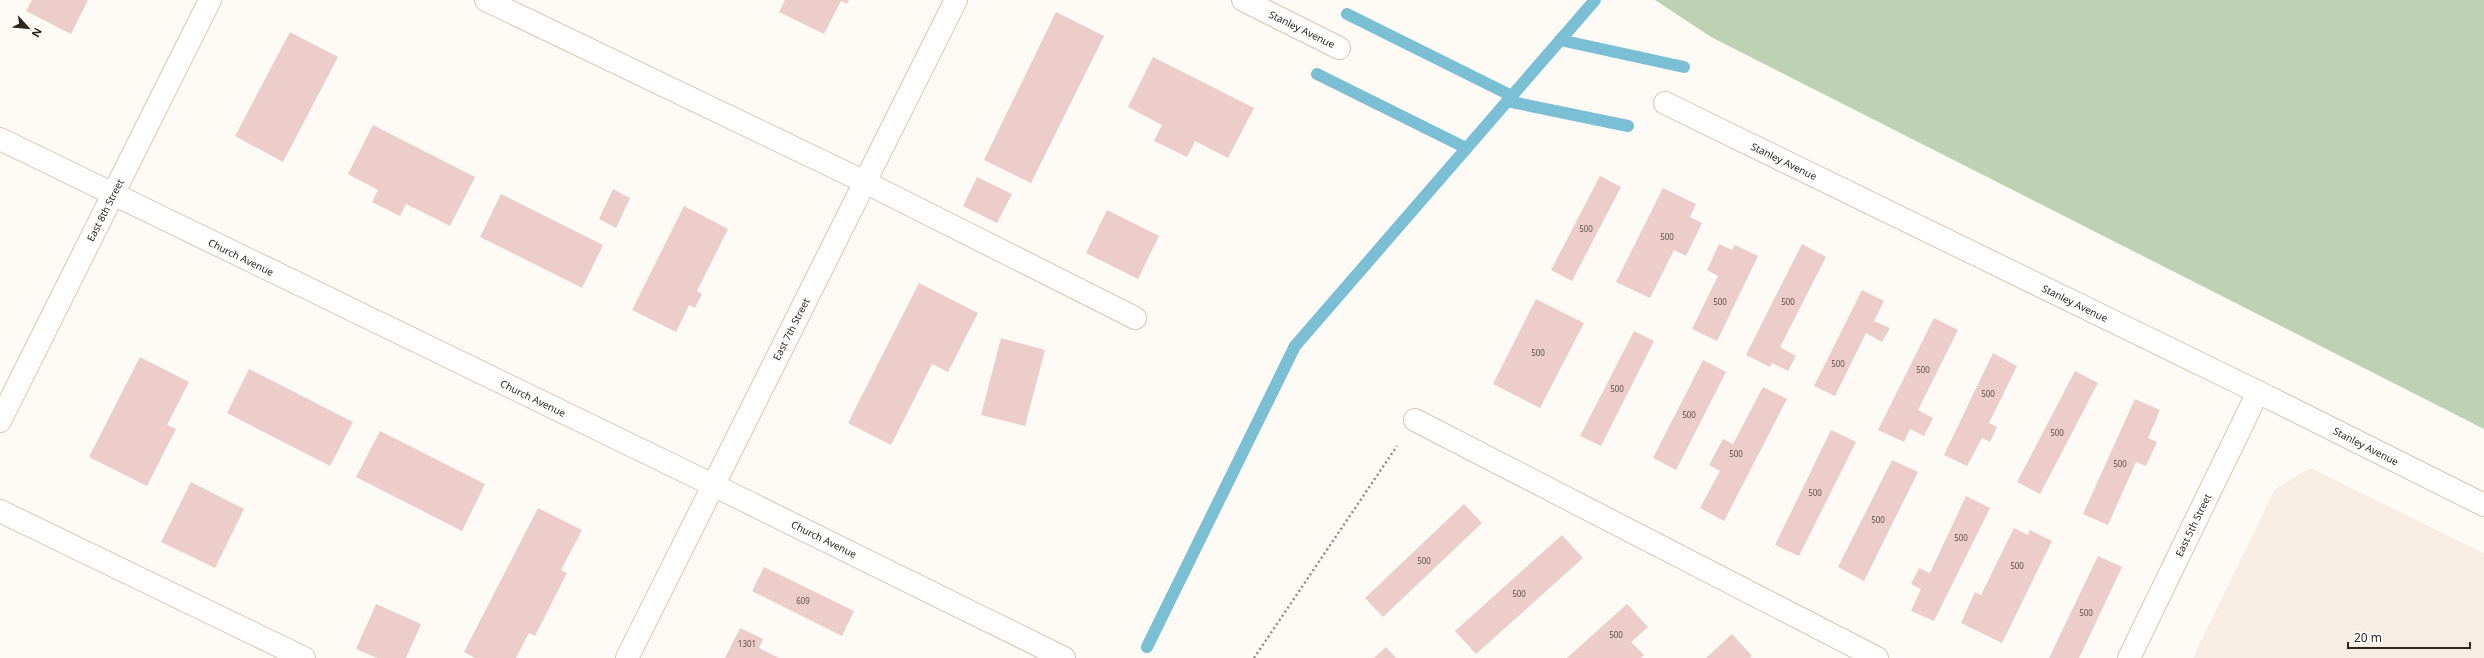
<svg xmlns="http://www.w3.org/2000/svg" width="2484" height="658" font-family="'Noto Sans',sans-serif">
<rect width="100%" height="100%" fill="#fefaf5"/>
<polygon fill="#f7ede2" points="2310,468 2484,553 2484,658 2193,658 2275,489"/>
<polygon fill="#bcd2b2" points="1655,0 2484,0 2484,429 1711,37"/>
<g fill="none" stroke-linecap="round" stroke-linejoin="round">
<g stroke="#7abfd3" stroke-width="12">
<polyline points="1347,14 1512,96"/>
<polyline points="1560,40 1684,67"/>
<polyline points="1317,74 1466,148"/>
<polyline points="1507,101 1628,126"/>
<polyline points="1147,647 1295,346 1595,0"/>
</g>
</g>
<g fill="#eccdc9">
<polygon points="32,0 88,0 71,34 26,11"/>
<polygon points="785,0 849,0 847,4 841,1 824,34 779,12"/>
<polygon points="1056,12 1104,36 1031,183 984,160"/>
<polygon points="290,32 338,57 283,162 235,136"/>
<polygon points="1153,57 1254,108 1228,158 1195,141 1187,157 1154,141 1162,125 1128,107"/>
<polygon points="373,125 475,177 450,226 406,204 400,216 372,202 378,190 348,174"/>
<polygon points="1600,176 1621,187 1572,281 1551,270"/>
<polygon points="977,177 1012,194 997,223 963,206"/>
<polygon points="1663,188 1696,204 1690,217 1702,223 1686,256 1674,250 1650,298 1616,282"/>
<polygon points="613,189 630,198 616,228 599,219"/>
<polygon points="501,194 603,245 582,288 480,237"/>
<polygon points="684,206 728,229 697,291 702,294 695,308 689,305 676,332 632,310"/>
<polygon points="1107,210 1159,236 1138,279 1086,253"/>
<polygon points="1719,244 1732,250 1735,245 1758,256 1717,341 1692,329 1718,276 1707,270"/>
<polygon points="1802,244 1826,257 1780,347 1796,356 1788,371 1772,363 1770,367 1746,355"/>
<polygon points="919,283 978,313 948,372 932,364 891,445 848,423"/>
<polygon points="1862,290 1884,301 1874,321 1890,328 1882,342 1866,333 1835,396 1814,386"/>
<polygon points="1536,299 1584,323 1540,408 1493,384"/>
<polygon points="1934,318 1958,330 1918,410 1933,418 1924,436 1910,429 1904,442 1878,430"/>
<polygon points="1634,331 1654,341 1601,446 1580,436"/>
<polygon points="1001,338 1045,350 1025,426 981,415"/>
<polygon points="1993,353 2017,366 1989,423 1997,427 1990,442 1982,438 1967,466 1944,455"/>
<polygon points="140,357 189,382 167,425 176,429 147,486 89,457"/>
<polygon points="1703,360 1726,372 1676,470 1653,458"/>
<polygon points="249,369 353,422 330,466 227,413"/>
<polygon points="2075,371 2098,383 2040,494 2017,482"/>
<polygon points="1763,387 1787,399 1724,521 1700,508 1720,471 1709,465 1723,439 1733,444"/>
<polygon points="2135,399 2160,410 2148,438 2157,442 2146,466 2136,462 2108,525 2083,514"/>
<polygon points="1831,430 1856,442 1799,556 1775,545"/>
<polygon points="380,431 485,484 462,531 356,477"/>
<polygon points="1892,460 1918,472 1864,581 1838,567"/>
<polygon points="191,482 244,509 215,568 161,542"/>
<polygon points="1966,496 1990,508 1934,621 1911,611 1921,589 1911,584 1919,568 1930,573"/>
<polygon points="1464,504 1482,523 1383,617 1365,598"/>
<polygon points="538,508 582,530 561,570 567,573 535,636 529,633 516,658 475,658 464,652"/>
<polygon points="2014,528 2028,535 2030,530 2052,541 2002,643 1961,623 1975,592 1981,595"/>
<polygon points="1562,535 1583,558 1476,654 1455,631"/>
<polygon points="2098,556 2122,567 2079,658 2049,658"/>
<polygon points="764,567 854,611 842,636 752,591"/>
<polygon points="376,604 421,624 406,658 377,658 356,649"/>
<polygon points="1627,604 1648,627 1631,642 1644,655 1641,658 1567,658"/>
<polygon points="740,628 763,639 759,648 779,658 725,658"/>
<polygon points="1732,634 1752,656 1750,658 1706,658"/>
<polygon points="1386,647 1396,658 1374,658"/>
</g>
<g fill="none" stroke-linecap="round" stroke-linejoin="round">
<defs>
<g id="lane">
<polyline points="486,0 865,182 1135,318"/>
<polyline points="0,511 304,658"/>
</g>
<g id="street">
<polyline points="1243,0 1339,48"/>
<polyline points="1665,103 2258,392 2484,505"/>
<polyline points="0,139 713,485 1064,658"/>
<polyline points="1415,420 1877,658"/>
<polyline points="0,421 210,0"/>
<polyline points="627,658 956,0"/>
<polyline points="2129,658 2258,392"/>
</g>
</defs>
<use href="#lane" stroke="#d9c6b2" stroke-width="24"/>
<use href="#street" stroke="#d9c6b2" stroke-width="24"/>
<polyline stroke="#908a83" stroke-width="2.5" stroke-dasharray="2 3" stroke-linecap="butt" points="1254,658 1397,446"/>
<use href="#lane" stroke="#fff" stroke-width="22"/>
<use href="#street" stroke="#fff" stroke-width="22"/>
</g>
<g text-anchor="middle" stroke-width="4" stroke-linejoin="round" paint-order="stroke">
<g font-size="8" fill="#5e5049">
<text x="1586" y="232">500</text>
<text x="1667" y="240">500</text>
<text x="1720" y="305">500</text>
<text x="1788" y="305">500</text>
<text x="1538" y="356">500</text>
<text x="1838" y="367">500</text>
<text x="1923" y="373">500</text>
<text x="1617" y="392">500</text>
<text x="1988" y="397">500</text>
<text x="1689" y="418">500</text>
<text x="2057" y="436">500</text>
<text x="1736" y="457">500</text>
<text x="2120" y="467">500</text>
<text x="1815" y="496">500</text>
<text x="1878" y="523">500</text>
<text x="1961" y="541">500</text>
<text x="1424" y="564">500</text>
<text x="2017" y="569">500</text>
<text x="1519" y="597">500</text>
<text x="803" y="604">609</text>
<text x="2086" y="616">500</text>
<text x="1616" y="638">500</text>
<text x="747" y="647">1301</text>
</g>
<g font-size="10" fill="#2e261e" stroke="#fff">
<text transform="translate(1302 29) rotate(26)" y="4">Stanley Avenue</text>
<text transform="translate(1784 161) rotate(26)" y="4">Stanley Avenue</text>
<text transform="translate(105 210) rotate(-63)" y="4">East 8th Street</text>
<text transform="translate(241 257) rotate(26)" y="4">Church Avenue</text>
<text transform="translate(2075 303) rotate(26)" y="4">Stanley Avenue</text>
<text transform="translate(791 329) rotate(-63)" y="4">East 7th Street</text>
<text transform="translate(533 398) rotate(26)" y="4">Church Avenue</text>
<text transform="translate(2366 446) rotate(27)" y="4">Stanley Avenue</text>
<text transform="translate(2193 525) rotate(-64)" y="4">East 5th Street</text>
<text transform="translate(824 539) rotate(26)" y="4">Church Avenue</text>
</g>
</g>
<g transform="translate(28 28) rotate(117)" stroke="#ffffff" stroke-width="3" paint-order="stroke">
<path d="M0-3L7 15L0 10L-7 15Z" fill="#2e261e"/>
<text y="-6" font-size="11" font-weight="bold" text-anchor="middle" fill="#2e261e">N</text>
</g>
<path d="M2348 642v6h122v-6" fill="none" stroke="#2e261e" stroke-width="2"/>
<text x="2354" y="642" font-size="12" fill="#2e261e" stroke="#ffffff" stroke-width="3" paint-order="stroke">20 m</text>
</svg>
